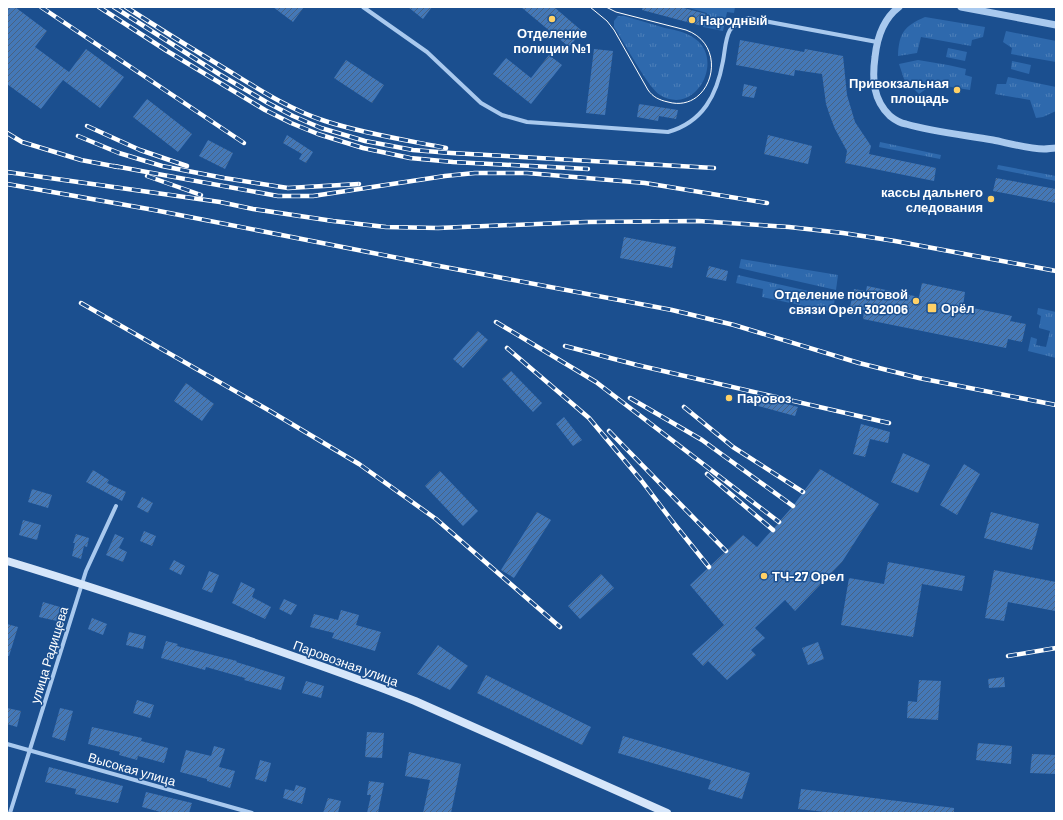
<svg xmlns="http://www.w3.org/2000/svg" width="1063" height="820" font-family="Barlow,sans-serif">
<defs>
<pattern id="grass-tufts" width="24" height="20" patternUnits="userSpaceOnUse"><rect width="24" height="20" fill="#2e69ad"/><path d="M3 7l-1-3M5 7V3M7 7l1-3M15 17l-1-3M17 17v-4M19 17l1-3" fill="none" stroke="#4d80b9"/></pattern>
<pattern id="building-hatch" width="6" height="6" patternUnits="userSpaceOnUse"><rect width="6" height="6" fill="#4478b7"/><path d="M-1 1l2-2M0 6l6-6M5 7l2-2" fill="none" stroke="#486282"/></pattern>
</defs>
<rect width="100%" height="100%" fill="#1b4f8f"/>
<g fill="url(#grass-tufts)">
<polygon points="685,7 735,7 734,13 727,12 723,31 703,27 707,13"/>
<path d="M618,16H624C638,20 652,24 665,28C675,30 686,32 694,38C726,59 696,117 660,95C648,88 623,40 614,27V21Z"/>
<path d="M925,17L985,27L983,37L972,40L971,46L921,37L917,53L898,56C899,33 904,26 925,17Z"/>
<polygon points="1006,31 1056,41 1056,62 1011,54 1012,48 1003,42"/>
<polygon points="948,48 967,52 965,61 946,57"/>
<polygon points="918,60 948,65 966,69 965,75 972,77 970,90 933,84 919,94 904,79 899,64"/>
<polygon points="1012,61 1031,65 1029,74 1011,69"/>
<polygon points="1008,77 1056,87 1056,111 1043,117 1036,118 1030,100 995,94 997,84 1006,84"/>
<polygon points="880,142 941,155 940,159 879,147"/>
<polygon points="998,165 1056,176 1056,181 997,169"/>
<polygon points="741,259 838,275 836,290 739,268"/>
<polygon points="738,275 835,297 833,312 762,297 763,289 736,283"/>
<polygon points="1038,308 1056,312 1056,358 1028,351 1031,337 1037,339 1036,345 1046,347 1050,331 1039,328 1041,316 1037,314"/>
</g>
<g fill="url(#building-hatch)">
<polygon points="7,7 15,7 47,31 35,47 69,72 86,49 124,77 100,108 63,80 41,109 7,84"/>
<polygon points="273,7 304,7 293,22"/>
<polygon points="408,7 432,7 423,19"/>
<polygon points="521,7 554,7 582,31 569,47"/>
<polygon points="643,7 680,7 706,14 702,26 642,10"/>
<polygon points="740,40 804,52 805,49 843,56 847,95 855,122 871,146 869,154 936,168 934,181 845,163 847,151 835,129 830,116 826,104 822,74 795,70 794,76 736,65"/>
<polygon points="594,49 613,51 605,115 586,113"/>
<polygon points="549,55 562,65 531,104 493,74 506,58 531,78"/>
<polygon points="346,60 384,85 372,103 334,78"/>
<polygon points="744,84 757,87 754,98 742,96"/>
<polygon points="147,99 192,134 178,152 133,117"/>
<polygon points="639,104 678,110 676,119 659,116 658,121 637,117"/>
<polygon points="287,135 313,152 306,163 299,159 302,154 283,143"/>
<polygon points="768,135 812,146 808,164 764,154"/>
<polygon points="208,140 233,153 225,169 199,156"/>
<polygon points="996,178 1056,189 1056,203 993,191"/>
<polygon points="624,237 676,247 672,268 620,258"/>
<polygon points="709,266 728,271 726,281 706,277"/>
<polygon points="922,283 965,292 963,306 1012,316 1010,321 1026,324 1022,342 1008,339 1006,348 863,319 864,310 850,307 854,289 866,291 867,286 919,297"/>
<polygon points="478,331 488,340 463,368 453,359"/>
<polygon points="511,371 542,403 533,412 502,379"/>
<polygon points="186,383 214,404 202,421 174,401"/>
<polygon points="760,397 798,407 795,416 758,406"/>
<polygon points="564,417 582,440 573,446 556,424"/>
<polygon points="861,424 890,432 888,443 870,439 865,457 853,454"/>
<polygon points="903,453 930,465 918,493 891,482"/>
<polygon points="964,464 980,474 957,515 940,505"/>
<polygon points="820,469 879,504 842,562 795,611 785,600 755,628 765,638 751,650 756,655 727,680 708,661 703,666 692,654 724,625 690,585 743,535 757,547 793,506"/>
<polygon points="93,470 109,480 107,483 126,492 122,501 86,482"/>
<polygon points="440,471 478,511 463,526 425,486"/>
<polygon points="32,489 52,495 48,508 28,502"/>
<polygon points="142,497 153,503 148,513 137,507"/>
<polygon points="537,512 551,520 514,578 501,570"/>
<polygon points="991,512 1039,524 1032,550 984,538"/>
<polygon points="23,520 41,525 37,540 19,535"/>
<polygon points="144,531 156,536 152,546 140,541"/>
<polygon points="76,534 89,538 87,547 84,546 81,559 72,556 75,543 73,543"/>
<polygon points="115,534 124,538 119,548 127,552 123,562 106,555"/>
<polygon points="174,560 185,566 181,575 169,569"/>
<polygon points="888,562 965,576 962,591 922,584 913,637 841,625 849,578 884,584"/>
<polygon points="994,570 1056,582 1055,611 1008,602 1004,621 985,618"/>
<polygon points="209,571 219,575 212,593 202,589"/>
<polygon points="601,574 614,588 580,619 568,606"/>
<polygon points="241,582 255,589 252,597 271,607 265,619 232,603"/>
<polygon points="284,599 297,605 291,615 279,609"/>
<polygon points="43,602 60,607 57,621 39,617"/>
<polygon points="341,610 359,615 356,625 381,632 375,651 332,638 334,633 310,627 314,614 338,620"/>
<polygon points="92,618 107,624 103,635 88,629"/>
<polygon points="7,624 18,627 9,656 7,656"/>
<polygon points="129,632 146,636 143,649 126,645"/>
<polygon points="166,641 178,644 177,646 237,661 236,662 285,677 281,690 244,680 245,678 206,667 205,670 161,658"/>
<polygon points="818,642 824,659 808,665 802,648"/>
<polygon points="438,645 468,666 450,690 417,674"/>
<polygon points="486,675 591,727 582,745 477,693"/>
<polygon points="1004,677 1005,687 989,688 988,679"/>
<polygon points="919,680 941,681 938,720 907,718 908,701 917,702"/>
<polygon points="306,681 324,686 321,698 302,693"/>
<polygon points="137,700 154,705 150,718 133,713"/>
<polygon points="7,708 21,711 17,727 7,724"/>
<polygon points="60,708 73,711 65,741 52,737"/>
<polygon points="92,727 142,738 141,741 168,748 164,763 138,756 137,760 119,755 120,752 88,744"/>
<polygon points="367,732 384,733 382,758 365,757"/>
<polygon points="623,736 750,773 742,799 708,789 711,780 618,753"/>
<polygon points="978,743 1012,746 1011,764 976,760"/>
<polygon points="214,746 225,749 219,767 235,771 230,788 207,781 207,779 180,772 186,750 211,756"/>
<polygon points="409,752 461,764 451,813 423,813 430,780 405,776"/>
<polygon points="1032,754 1056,755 1056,774 1030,773"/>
<polygon points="260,760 271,763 266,782 255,779"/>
<polygon points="49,767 123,786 118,803 75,794 76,789 45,782"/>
<polygon points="369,781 384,783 378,813 367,813 371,795 367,795"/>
<polygon points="296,785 306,788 302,804 283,798 285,789 294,791"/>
<polygon points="801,789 954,808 954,813 834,813 798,809"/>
<polygon points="146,792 192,803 189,813 164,813 142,807"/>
<polygon points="328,798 341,801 338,813 323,813"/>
</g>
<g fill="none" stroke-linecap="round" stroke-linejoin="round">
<g stroke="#a9c9ee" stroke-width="4">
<path d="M363,7L427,52L481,103L502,115L527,122L668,132C703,122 717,95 723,61C725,51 725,39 730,30C735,24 741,21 748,18L877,42"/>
<polyline points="7,744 252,813"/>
<polyline points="10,813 86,571 116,506"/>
</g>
<g stroke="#a9c9ee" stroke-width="7">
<path d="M899,7C883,19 877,38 875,57C872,79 873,100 890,116C895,120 900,123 906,124C934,132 964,135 993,140C1008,143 1029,149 1044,149C1048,149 1052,148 1056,148"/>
<polyline points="961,7 1056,25"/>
</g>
<path stroke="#d6e6fa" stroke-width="8" d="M7,561C80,583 152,607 224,632C288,654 352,676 415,701L667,813"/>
<path stroke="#fff" stroke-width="1" d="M590,7L607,21L614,30L648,90C653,97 659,100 668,102C711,114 731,46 686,30L616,12L606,7"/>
<defs>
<g id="rail">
<polyline points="41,7 244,143"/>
<polyline points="99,7 167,51 265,110 291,123 318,134 363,148 410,158 453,162 588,169"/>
<polyline points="114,7 219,74 268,103 293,116 321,128 365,141 413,150 451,153 714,168"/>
<path d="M126,7C160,29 194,50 229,71C260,90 291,110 325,121C365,134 406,140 446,148"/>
<polyline points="87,126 140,150 187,166"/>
<polyline points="7,133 22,142 81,160 118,167"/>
<polyline points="78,136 119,153 162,166 224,178 288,188 359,184"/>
<polyline points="114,166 278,196 313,196 445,176 475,173 527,173 645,183 767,203"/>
<polyline points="7,172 220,202 253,209 333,221 386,227 438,228 586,222 698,221 789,227 843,233 895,241 1056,271"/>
<polyline points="147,176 201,195"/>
<polyline points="7,184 154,210 434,265 672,310 734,325 859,363 919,378 1056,405"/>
<polyline points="81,303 270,411 359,464 436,519 560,627"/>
<polyline points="496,322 596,382 779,522"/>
<polyline points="565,346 637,365 889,423"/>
<polyline points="507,348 589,418 641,480 672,521 709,567"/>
<polyline points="630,398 702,440 793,506"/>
<polyline points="684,407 733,447 803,492"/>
<polyline points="609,431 726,551"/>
<polyline points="707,474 773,530"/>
<polyline points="1008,656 1056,648"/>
</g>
</defs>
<use href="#rail" stroke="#fff" stroke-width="4.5"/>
<use href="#rail" stroke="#1b4f8f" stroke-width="3" stroke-dasharray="9" stroke-linecap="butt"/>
</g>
<g fill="#ffd166" stroke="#1b4f8f" stroke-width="1.5">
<circle cx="552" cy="19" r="4"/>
<circle cx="692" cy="20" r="4"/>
<circle cx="957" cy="90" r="4"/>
<circle cx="991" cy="199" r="4"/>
<circle cx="916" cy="301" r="4"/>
<rect x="927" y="303" width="10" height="10" rx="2"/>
<circle cx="729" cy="398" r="4"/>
<circle cx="764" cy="576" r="4"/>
</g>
<g text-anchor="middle" stroke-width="3" stroke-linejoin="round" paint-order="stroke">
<g font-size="13" font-weight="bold" fill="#fff" stroke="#1b4f8f" text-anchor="start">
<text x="700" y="25">Народный</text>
<text x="552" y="38" text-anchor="middle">Отделение<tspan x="552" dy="15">полиции №1</tspan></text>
<text x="949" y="88" text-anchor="end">Привокзальная<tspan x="949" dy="15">площадь</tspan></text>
<text x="983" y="197" text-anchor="end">кассы дальнего<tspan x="983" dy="15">следования</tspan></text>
<text x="908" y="299" text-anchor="end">Отделение почтовой<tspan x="908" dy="15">связи Орел 302006</tspan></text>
<text x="941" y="313">Орёл</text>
<text x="737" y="403">Паровоз</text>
<text x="772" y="581">ТЧ-27 Орел</text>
</g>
<g font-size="13" fill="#fff" stroke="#1b4f8f">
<text transform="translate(49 655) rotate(-73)" y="5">улица Радищева</text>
<text transform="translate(346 663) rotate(20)" y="5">Паровозная улица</text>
<text transform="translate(132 769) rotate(16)" y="5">Высокая улица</text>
</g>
</g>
<rect width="1063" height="820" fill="none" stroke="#ffffff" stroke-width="16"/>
</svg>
